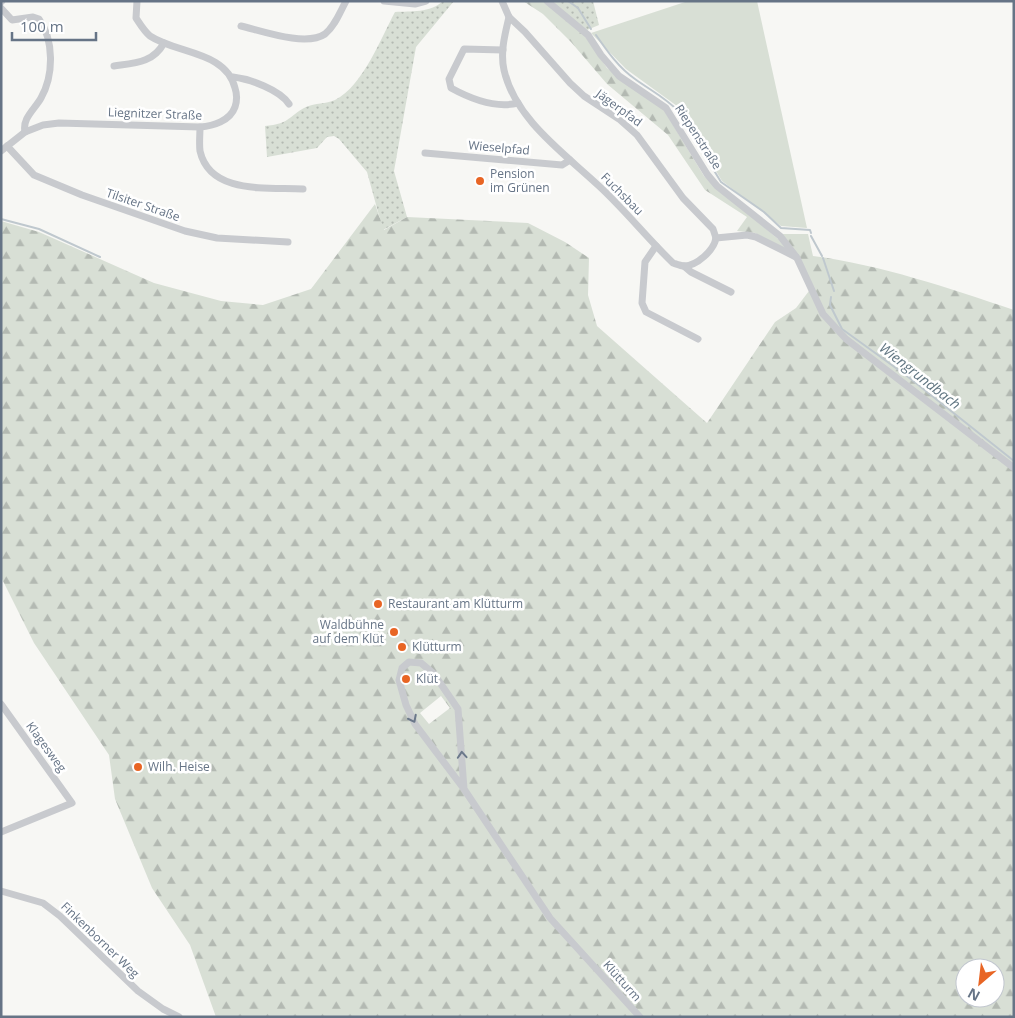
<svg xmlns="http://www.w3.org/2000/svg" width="1015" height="1018" font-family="'Open Sans',sans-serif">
<defs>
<pattern id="grass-dots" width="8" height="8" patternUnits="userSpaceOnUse" patternTransform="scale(1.25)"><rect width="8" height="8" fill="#d8dfd5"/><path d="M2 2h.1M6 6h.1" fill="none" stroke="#b3b9b2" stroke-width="1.8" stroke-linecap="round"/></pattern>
<pattern id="forest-firs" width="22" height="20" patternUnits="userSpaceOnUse" patternTransform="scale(1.25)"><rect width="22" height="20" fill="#d8dfd5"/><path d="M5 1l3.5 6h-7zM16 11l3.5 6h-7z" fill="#b3b9b2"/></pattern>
</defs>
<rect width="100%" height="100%" fill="#f7f7f4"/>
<g fill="url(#grass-dots)">
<path d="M443,1H454L416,47L394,171L407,217L383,230L367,172L339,139L334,136L327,137L317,148L267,157L265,126C290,124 287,117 306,107C315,103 326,104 335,100C363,86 381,38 395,12C411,11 430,13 443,1Z"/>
<polygon points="547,1 593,1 599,25 587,30"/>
</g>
<g fill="url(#forest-firs)" fill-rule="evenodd">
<polygon points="523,1 543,1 555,9 585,36 607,68 662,107 704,176 778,239 787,250 755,233 737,231 747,217 705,190 668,135 607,84 571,42 543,14"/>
<path d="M375,204L384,230L407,217L528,223L565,242L589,258L588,295L597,326L707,423L775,322L796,308L812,287L780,236L783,234H808L813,256C882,265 948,288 1014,310V1017H216L190,945L152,888L132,840L115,799L109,755L34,643L1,577V221L39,232L154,283L221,301L263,305L311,289ZM441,696L450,708L429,724L420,713ZM965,968H995V998H965Z"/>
</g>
<polygon fill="#d8dfd5" points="688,1 757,1 807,228 781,226 722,181 677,106 626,69 591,33"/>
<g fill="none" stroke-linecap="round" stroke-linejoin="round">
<g stroke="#bfc8ce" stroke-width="2">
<polyline points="568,1 578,8 591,29"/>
<path d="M596,35C607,51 619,68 635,79C650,90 666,98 678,111L721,182L764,212L781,228L810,230L811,233"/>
<polyline points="1,219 39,229 100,257"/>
<polyline points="811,236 822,256"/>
<polyline points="823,258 834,291"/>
<polyline points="831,297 830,305 842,329 907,376 1014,461"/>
</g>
<g stroke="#c8cace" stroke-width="7">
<polyline points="384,1 415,4 426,1"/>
<polyline points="502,1 509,17 525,32 570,83 584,96 619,119 637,135 683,198 713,229 716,238"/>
<polyline points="547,1 588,35 601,55 619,76 666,108 707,174 717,186 780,236 797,258 823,314 846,339 1014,468"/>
<polyline points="1,2 2,1"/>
<path d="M1,8L12,20L33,17L39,19C54,40 54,75 41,98C35,109 22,118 25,132"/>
<path d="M509,17C505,34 500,52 504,70C515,119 564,153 599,186C625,210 647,238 673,263C676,264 681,266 684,266C697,266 714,250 716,238"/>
<path d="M241,26C262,31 306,47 325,34C335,26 340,12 346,1"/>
<path d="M503,50L464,49L449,79L451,88C471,99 495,109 518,103"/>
<path d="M114,66C135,63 153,63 164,43"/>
<path d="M233,77C250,79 280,90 289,104"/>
<path d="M200,127C200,135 199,143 200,151C210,195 268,187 303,189"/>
<polyline points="7,146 34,175 82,195 185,231 217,238 288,242"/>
<path d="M1,151L25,132L43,125L59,123L200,127C213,126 230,121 235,107C237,101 237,94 235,88C226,51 177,54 150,36C144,31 140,24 136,18L137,1"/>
<polyline points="425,153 562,165 570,160"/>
<polyline points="716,238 747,235 756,237 796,257"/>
<polyline points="656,246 645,262 642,303 646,312 698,339"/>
<polyline points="684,266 691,272 731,292"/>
<polyline points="1,704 72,803 1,832"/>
<polyline points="464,789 458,709 434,674 421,663 409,662 402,668 399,680 406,705 415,724 464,789 550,918 640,1017"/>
<polyline points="1,891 43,903 60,916 138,991 163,1009 179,1017"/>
</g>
</g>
<defs><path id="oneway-chevron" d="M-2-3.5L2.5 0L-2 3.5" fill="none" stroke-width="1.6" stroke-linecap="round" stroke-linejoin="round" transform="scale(1.25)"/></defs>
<g stroke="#6b788a">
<use href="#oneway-chevron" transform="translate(413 719) rotate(63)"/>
<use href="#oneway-chevron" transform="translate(462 755) rotate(-94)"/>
</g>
<g fill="#e86524" stroke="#fff" stroke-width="2">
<circle cx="480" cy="181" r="5"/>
<circle cx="378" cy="604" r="5"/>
<circle cx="394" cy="632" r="5"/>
<circle cx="402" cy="647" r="5"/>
<circle cx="406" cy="679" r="5"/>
<circle cx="138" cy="767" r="5"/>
</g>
<g text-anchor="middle" stroke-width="5" stroke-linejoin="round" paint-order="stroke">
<g font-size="12" fill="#667486" stroke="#fff">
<text transform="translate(619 108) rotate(36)" y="4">Jägerpfad</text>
<text transform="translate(155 114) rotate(2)" y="4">Liegnitzer Straße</text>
<text transform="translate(698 137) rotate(57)" y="4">Riepenstraße</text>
<text transform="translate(499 148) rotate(5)" y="4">Wieselpfad</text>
<text transform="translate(622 194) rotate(45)" y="4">Fuchsbau</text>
<text transform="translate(143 205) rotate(19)" y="4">Tilsiter Straße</text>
<text transform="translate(46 747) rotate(54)" y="4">Klagesweg</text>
<text transform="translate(100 940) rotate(44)" y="4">Finkenborner Weg</text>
<text transform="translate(622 981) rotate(48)" y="4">Klütturm</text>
</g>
<g font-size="12" fill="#667486" stroke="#fff" text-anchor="start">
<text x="490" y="178">Pension<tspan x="490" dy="14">im Grünen</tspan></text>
<text x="388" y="608">Restaurant am Klütturm</text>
<text x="384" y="629" text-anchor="end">Waldbühne<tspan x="384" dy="14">auf dem Klüt</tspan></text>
<text x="412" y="651">Klütturm</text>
<text x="416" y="683">Klüt</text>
<text x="148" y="771">Wilh. Heise</text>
</g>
<g font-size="14" font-style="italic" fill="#617682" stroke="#fff">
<text transform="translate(920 376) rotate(38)" y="5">Wiengrundbach</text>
</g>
</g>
<rect width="1015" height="1018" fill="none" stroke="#667486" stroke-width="5"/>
<g transform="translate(980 983) rotate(208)"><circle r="24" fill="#ffffff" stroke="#c2c7cf"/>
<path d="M0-4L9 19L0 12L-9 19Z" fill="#e86524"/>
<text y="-8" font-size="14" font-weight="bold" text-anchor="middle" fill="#667486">N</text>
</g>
<path d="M12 32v8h84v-8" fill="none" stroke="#667486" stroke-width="2.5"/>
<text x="20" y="32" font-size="15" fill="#667486" stroke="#ffffff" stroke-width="4" paint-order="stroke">100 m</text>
</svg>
